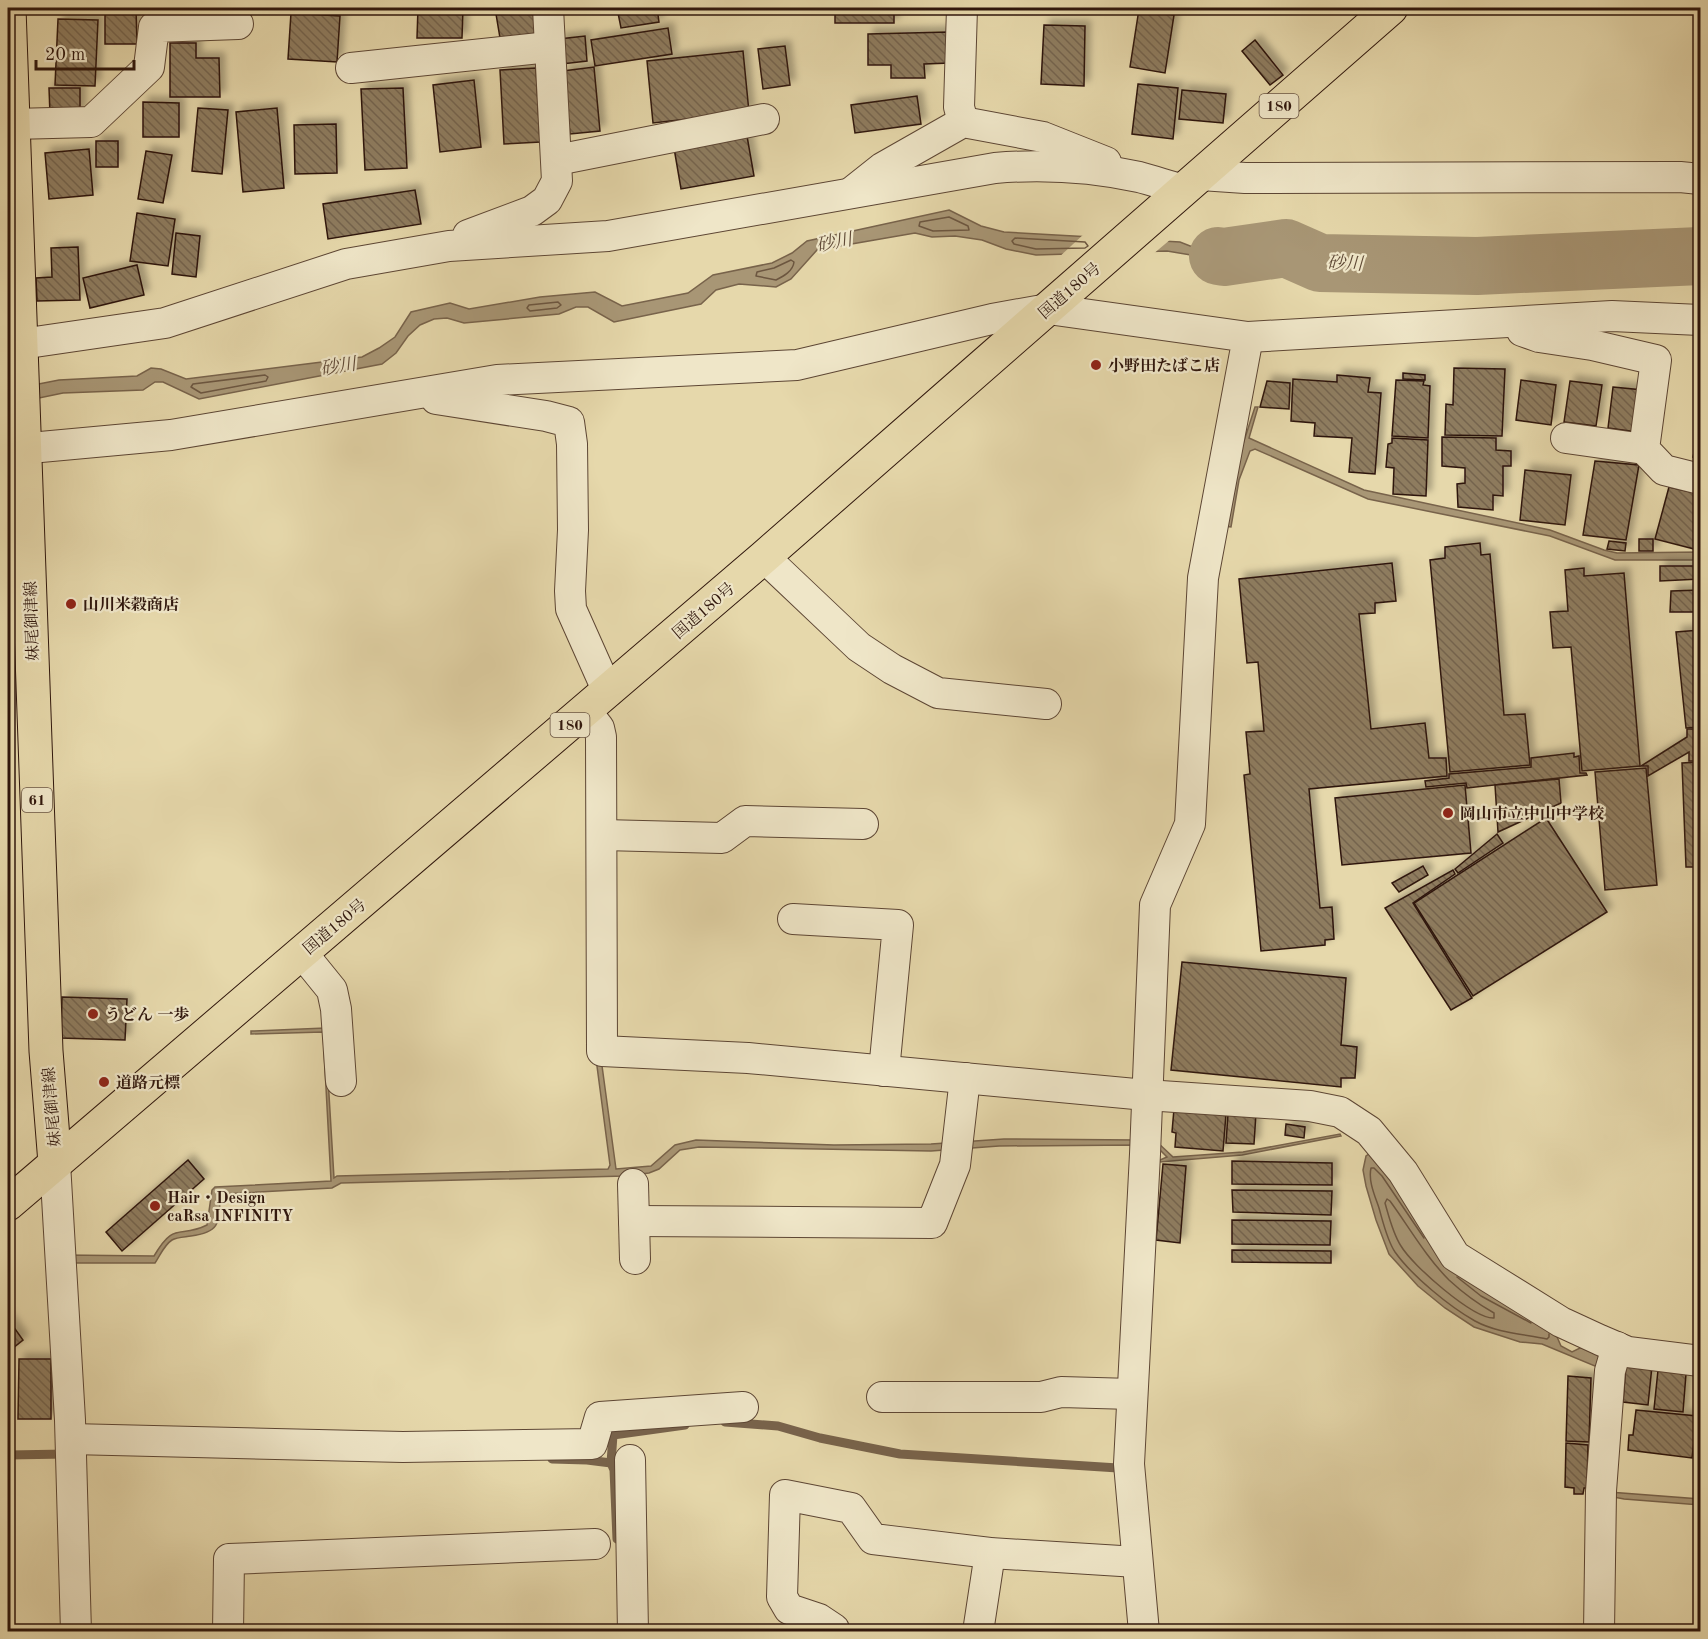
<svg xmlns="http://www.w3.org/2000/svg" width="1708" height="1639" font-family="'Old Standard TT','Noto Serif JP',serif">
<defs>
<pattern id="building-back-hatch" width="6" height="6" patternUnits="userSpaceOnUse" patternTransform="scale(1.5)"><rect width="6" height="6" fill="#8e7b5f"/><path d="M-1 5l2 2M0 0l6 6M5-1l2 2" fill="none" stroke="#74644d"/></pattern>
<filter id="shadow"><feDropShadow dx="5.5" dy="-5.5" stdDeviation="3" flood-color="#0004"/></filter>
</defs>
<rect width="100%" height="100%" fill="#e6d8ab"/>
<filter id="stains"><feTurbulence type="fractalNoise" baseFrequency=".00333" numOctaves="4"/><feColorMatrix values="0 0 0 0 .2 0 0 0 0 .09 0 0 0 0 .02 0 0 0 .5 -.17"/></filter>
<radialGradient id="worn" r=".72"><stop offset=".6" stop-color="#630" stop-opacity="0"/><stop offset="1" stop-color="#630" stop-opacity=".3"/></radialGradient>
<g fill="#a89675" stroke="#78634b" stroke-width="1.5">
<polygon points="949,210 981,226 1004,232 1180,242 1208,253 1220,254 1274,234 1306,238 1293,256 1265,257 1239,263 1167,251 1036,255 1006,249 982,240 955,236 932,237 915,233 817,250 791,279 776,287 739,284 716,290 701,304 614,322 588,307 576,307 559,314 464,323 447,318 434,319 420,325 408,336 396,353 382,364 199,399 163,382 155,382 143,390 63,393 39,398 8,390 59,380 137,376 151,368 161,369 186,379 362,357 379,348 395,337 411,312 450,303 469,309 540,297 595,292 622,306 688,293 713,275 772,263 792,253 807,241"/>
<polygon points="1255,407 1258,407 1249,438 1364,490 1550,530 1604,550 1617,553 1700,552 1700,560 1615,560 1550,536 1368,499 1255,449 1250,451 1239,480 1231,527 1224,526 1231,481"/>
<path d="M325,1028L334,1178L337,1176L608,1169L610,1165L595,1051H600L616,1169L651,1166L675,1145L696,1140L834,1145L931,1144L1004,1139L1137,1140L1157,1142L1173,1157L1243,1152L1340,1134L1341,1136L1242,1155L1160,1162V1160L1167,1157L1161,1151L1137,1145L999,1146L931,1151L699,1147L680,1150L659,1169L649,1173L625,1176L341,1183L332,1188L223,1194L220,1197C219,1222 221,1232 191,1236C185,1237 177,1237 172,1240C164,1245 160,1256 155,1263H70L65,1255L154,1256C175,1220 179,1239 207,1225L212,1190L215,1187L331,1181L323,1032L251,1034V1031Z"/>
<path d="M1369,1154L1554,1330L1561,1346L1572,1352L1584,1346C1595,1351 1603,1357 1602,1369L1542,1344L1520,1342L1474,1327L1445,1308L1418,1286L1389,1254L1376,1220L1366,1186L1363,1170L1366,1156Z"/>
<polygon points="1609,1492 1700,1499 1700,1505 1624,1499 1608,1496"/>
</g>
<polygon fill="#e6d8ab" points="1085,233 1171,239 1152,255 1057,259"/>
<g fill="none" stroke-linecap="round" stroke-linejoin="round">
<g stroke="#6c5640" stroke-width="1.5">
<polygon points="949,217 968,226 969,230 933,231 919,226 920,222"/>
<polygon points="1015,238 1085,242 1088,246 1085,248 1036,249 1014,244 1012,241"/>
<polygon points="1274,241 1291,242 1293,246 1289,250 1255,253 1252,252 1253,248"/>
<path d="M791,260L794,262C793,271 784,276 776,280L756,276L757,272L774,268Z"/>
<polygon points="558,302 561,305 557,308 530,311 527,308 529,305"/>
<polygon points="265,375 268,377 266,381 201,393 191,387 193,384"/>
<path d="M1387,1199L1390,1201C1409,1227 1426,1257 1449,1280C1463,1293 1478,1304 1494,1313V1318C1473,1319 1412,1265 1401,1246C1393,1234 1389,1217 1385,1203Z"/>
<path d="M1424,1238L1382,1176L1374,1168H1371C1368,1181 1375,1196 1379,1208C1383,1222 1387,1240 1395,1252C1412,1276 1450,1307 1475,1321C1497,1333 1523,1334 1547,1339L1549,1337V1334"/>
<polyline points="1457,1277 1481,1296 1531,1323"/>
</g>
<g stroke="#78634b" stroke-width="9">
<polyline points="725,1422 778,1426 820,1438 900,1454 1118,1468"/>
<polyline points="8,1455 67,1454"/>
<polyline points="552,1459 587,1460 611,1463 614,1470 617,1539"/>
<polyline points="611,1463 613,1435 685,1425"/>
</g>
<polyline stroke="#a89675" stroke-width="58" points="1218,256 1224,257 1286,248 1320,263 1477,266 1700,256"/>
</g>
<g fill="url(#building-back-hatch)" stroke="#2f160c" stroke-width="1.5" filter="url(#shadow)">
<rect x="156" y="8" width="40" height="8"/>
<polygon points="418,8 463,8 462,38 417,38"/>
<polygon points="495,8 534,8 538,33 500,38"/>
<polygon points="617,8 657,8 659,22 621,28"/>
<rect x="835" y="8" width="59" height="15"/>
<rect x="1008" y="8" width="76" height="5"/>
<polygon points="136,9 137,44 105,44 105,10"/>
<polygon points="1139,9 1174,15 1165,73 1130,67"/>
<polygon points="291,13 340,16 337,62 288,59"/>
<polygon points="58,19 98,20 95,86 55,85"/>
<polygon points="1044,25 1085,26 1084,86 1041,84"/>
<polygon points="668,28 672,54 595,66 591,40"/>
<polygon points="949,32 950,63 924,64 925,78 891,78 891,65 868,65 868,34"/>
<polygon points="585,36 587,61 562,64 559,39"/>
<polygon points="1255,40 1283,75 1270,85 1242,51"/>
<polygon points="170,43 196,43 196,58 219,58 220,97 170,97"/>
<polygon points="785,46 790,85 763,89 758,49"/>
<polygon points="743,51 749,112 653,123 647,61"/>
<polygon points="594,67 600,131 570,134 563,71"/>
<polygon points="536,68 540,142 504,144 500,70"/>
<polygon points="474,80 481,147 440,152 433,85"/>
<polygon points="1138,84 1178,88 1173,139 1132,134"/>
<polygon points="49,88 80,88 80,114 50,114"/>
<polygon points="403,88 407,168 365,170 361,89"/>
<polygon points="1182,90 1226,94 1223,123 1179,119"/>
<polygon points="917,96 921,124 855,133 851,105"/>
<polygon points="143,102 179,103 179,137 143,137"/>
<polygon points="198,108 228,110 222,174 192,171"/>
<polygon points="277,108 284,188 243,192 236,112"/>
<polygon points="336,124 337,173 295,174 294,125"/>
<polygon points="747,136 754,176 681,189 674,148"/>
<rect x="96" y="141" width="22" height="26"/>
<polygon points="89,149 93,195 49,199 45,153"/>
<polygon points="146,151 172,155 163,203 138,199"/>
<polygon points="415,190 421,224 328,239 323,204"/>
<polygon points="137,213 175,219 168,266 130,261"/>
<polygon points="176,233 200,236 196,277 172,274"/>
<polygon points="78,247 80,300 37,301 36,278 52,277 51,248"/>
<polygon points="137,265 144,295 90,308 83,278"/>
<polygon points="1454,368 1505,369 1502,436 1445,435 1446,404 1453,405"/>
<polygon points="1403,373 1425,375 1425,380 1403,379"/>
<polygon points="1337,375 1370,378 1368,392 1381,393 1375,474 1349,472 1352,438 1314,436 1315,423 1291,421 1293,379 1337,382"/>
<polygon points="1396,380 1424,381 1423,385 1430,386 1428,438 1392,436"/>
<polygon points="1521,380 1556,385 1551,425 1516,420"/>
<polygon points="1267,381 1290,383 1289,409 1260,407"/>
<polygon points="1570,381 1602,385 1596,426 1564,422"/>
<polygon points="1613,387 1643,390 1637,432 1608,428"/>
<polygon points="1700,427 1700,458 1693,457"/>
<polygon points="1442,437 1496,438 1496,450 1511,451 1511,466 1503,466 1503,496 1493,495 1493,510 1458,507 1457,484 1465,483 1465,468 1442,466"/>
<polygon points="1392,438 1428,440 1426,496 1393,494 1394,468 1386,467 1388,444 1392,443"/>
<polygon points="1595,461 1639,465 1626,540 1583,535"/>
<polygon points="1525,470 1571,475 1565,525 1520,520"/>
<polygon points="1669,487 1700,494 1700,539 1698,550 1655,539"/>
<rect x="1639" y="539" width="14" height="12"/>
<polygon points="1609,541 1626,543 1625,551 1607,549"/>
<polygon points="1480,543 1481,555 1490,554 1504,715 1525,714 1530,765 1450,772 1430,560 1445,558 1445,547"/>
<polygon points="1392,563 1396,601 1375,603 1375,613 1359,614 1371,729 1425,723 1429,758 1446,758 1447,776 1309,789 1320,908 1332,907 1334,939 1325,940 1325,945 1261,951 1244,775 1250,774 1246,732 1264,731 1258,662 1247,663 1239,579"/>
<polygon points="1660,566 1700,566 1700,579 1660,581"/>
<polygon points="1584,568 1584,576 1624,573 1640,766 1582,771 1571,647 1553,648 1550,612 1568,611 1565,570"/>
<polygon points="1700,590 1700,612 1670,612 1671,591"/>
<polygon points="1700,630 1700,727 1686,728 1676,632"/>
<polygon points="1687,729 1700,729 1700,750 1697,751 1698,761 1689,761 1689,752 1648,776 1648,766 1641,766 1687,737"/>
<polygon points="1574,753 1574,757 1579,756 1580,773 1586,773 1587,775 1467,788 1466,783 1426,787 1425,781 1449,778 1449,774 1531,767 1531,758"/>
<polygon points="1699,762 1700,867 1686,867 1682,763"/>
<polygon points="1646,768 1657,885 1605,890 1595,772"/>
<polygon points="1559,779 1561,803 1498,832 1495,785"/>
<polygon points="1465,785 1471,853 1342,865 1335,798"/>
<polygon points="1546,818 1607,912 1473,996 1414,903"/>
<polygon points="1497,834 1503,843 1458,873 1455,869"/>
<polygon points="1423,866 1428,875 1399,892 1392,883"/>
<polygon points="1453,870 1455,874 1413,903 1472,998 1451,1010 1385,908"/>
<polygon points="1182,962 1346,978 1341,1045 1357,1047 1355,1078 1341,1078 1341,1087 1171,1070"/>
<polygon points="62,997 127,999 125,1040 61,1038"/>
<polygon points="1174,1109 1226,1114 1223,1151 1175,1147 1176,1133 1172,1132"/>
<polygon points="1256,1113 1254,1144 1226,1143 1228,1114"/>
<polygon points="1286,1124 1305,1127 1304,1138 1285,1135"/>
<polygon points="188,1160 204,1179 122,1251 106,1232"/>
<polygon points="1232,1161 1332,1163 1332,1185 1232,1184"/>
<polygon points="1163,1164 1186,1166 1180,1243 1156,1240"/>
<polygon points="1232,1190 1332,1191 1331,1215 1233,1212"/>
<polygon points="1232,1220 1331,1221 1330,1245 1232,1244"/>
<polygon points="1232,1250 1331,1251 1331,1263 1232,1262"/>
<polygon points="8,1319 23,1340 8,1352"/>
<polygon points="19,1359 51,1359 51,1419 18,1419"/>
<polygon points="1626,1364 1652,1366 1648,1405 1623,1402"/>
<polygon points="1658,1370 1686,1374 1683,1412 1654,1409"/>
<polygon points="1568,1376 1591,1378 1589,1442 1566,1441"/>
<polygon points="1636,1410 1697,1416 1692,1458 1628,1450 1629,1435 1633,1435"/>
<polygon points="1566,1443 1588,1445 1587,1488 1584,1488 1583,1494 1574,1494 1574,1488 1565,1487"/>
</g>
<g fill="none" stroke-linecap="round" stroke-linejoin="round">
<defs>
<g id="street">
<polyline points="962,8 959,107 963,122"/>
<polyline points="351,68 549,47"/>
<polyline points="13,124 91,122 149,67 154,27 238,24"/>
<polyline points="557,160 764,119"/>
<polyline points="1201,175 1245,178 1680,177 1700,179"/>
<polyline points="853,191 882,168 963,122 1043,137 1106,162"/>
<polyline points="468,235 532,211 547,200 557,181 548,8"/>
<polyline points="1522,331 1539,337 1592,345 1656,360 1644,449 1664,470 1700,479"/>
<polyline points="1248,337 1612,316 1700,320"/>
<path d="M8,344H21L165,323L346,264L449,246L608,236L995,168C1042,164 1092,167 1139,177C1154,181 1169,186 1184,190"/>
<polyline points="436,399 546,416 569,422 572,444 573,530 570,591 571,609 608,692"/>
<polyline points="1566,438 1644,449"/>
<polyline points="8,450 171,435 497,380 797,365 992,319 1048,309 1248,337 1203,578 1190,824 1155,905 1145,1154 1129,1464 1144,1632"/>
<polyline points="764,557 859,647 892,669 938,693 1046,704"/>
<polyline points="586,711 599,728 601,737 602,1051 748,1058 1146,1095 1310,1106 1340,1112 1369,1131 1403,1172 1455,1256 1561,1322 1600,1340 1628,1352 1700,1361"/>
<polyline points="603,835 722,838 745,821 863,824"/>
<polyline points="793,919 898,925 884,1071"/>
<polyline points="302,953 332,990 336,1009 341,1081"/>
<polyline points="55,1163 70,1420 76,1632"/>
<polyline points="633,1184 635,1259"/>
<polyline points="634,1221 932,1223 955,1165 965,1078"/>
<polyline points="882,1397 1041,1397 1061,1392 1132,1394"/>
<polyline points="71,1439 403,1447 592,1444 600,1417 743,1407"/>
<polyline points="630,1460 633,1632"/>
<polyline points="228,1632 229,1559 595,1544"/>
<polyline points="835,1632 834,1629 819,1619 789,1609 782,1597 785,1495 851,1508 873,1539 990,1553 1137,1562"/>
<polyline points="978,1632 990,1553"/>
<polyline points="1599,1632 1601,1491 1610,1371 1617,1347"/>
</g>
<polyline id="primary" points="9,8 46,1051 55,1163"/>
<polyline id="highway" points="8,1204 764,557 1391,8"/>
</defs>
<use href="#street" stroke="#5d4634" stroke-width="32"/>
<use href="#primary" stroke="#2f160c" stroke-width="35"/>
<use href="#highway" stroke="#2f160c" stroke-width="35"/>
<use href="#street" stroke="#efe6c8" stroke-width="30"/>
<use href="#primary" stroke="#e6d8ab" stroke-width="33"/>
<use href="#highway" stroke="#e6d8ab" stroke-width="33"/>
</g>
<g fill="#8f2418" stroke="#efe6c8" stroke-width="2">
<circle cx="1096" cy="365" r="6"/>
<circle cx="71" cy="604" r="6"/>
<circle cx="1448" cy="813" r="6"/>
<circle cx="93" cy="1014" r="6"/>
<circle cx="104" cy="1082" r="6"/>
<circle cx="155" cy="1206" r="6"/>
</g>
<g text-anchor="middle" stroke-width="4.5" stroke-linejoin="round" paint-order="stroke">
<g fill="#efe6c8" stroke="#695444" stroke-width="1.5">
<rect x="1259.5" y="94" width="39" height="24" rx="4.5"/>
<rect x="550.5" y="713" width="39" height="24" rx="4.5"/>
<rect x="22" y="788" width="30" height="24" rx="4.5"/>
</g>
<g font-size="15" font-weight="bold" fill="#2f160c">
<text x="1279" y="111">180</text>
<text x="570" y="730">180</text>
<text x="37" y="805">61</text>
</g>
<g font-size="16" fill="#2f160c" stroke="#efe6c8">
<text transform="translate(1069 290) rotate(-41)" y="6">国道180号</text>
<text transform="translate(703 610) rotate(-41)" y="6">国道180号</text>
<text transform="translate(31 621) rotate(-92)" y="6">妹尾御津線</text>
<text transform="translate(334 926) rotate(-40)" y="6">国道180号</text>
<text transform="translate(51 1107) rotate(-95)" y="6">妹尾御津線</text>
</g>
<g font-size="16" font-weight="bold" fill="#2f160c" stroke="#efe6c8" text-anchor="start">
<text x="1108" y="371">小野田たばこ店</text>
<text x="83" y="610">山川米穀商店</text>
<text x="1460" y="819">岡山市立中山中学校</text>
<text x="105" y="1020">うどん 一歩</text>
<text x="116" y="1088">道路元標</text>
<text x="167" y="1203">Hair・Design<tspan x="167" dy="18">caRsa INFINITY</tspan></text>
</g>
<g font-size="18" font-style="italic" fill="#5f4936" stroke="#efe6c8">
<text transform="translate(834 242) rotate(-11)" y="6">砂川</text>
<text transform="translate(1345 263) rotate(2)" y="6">砂川</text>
<text transform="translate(338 366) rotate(-9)" y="6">砂川</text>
</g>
</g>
<rect width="1708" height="1639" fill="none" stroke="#e6d8ab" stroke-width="30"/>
<rect x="9" y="9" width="1690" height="1621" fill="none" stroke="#2f160c" stroke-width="3"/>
<rect x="15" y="15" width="1678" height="1609" fill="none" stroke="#2f160c" stroke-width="1.5"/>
<path d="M36 60v9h98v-9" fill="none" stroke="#2f160c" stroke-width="3"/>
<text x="45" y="60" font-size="18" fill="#2f160c" stroke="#efe6c8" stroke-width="4.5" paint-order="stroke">20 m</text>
<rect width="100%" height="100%" filter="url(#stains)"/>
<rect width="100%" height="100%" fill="url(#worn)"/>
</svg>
